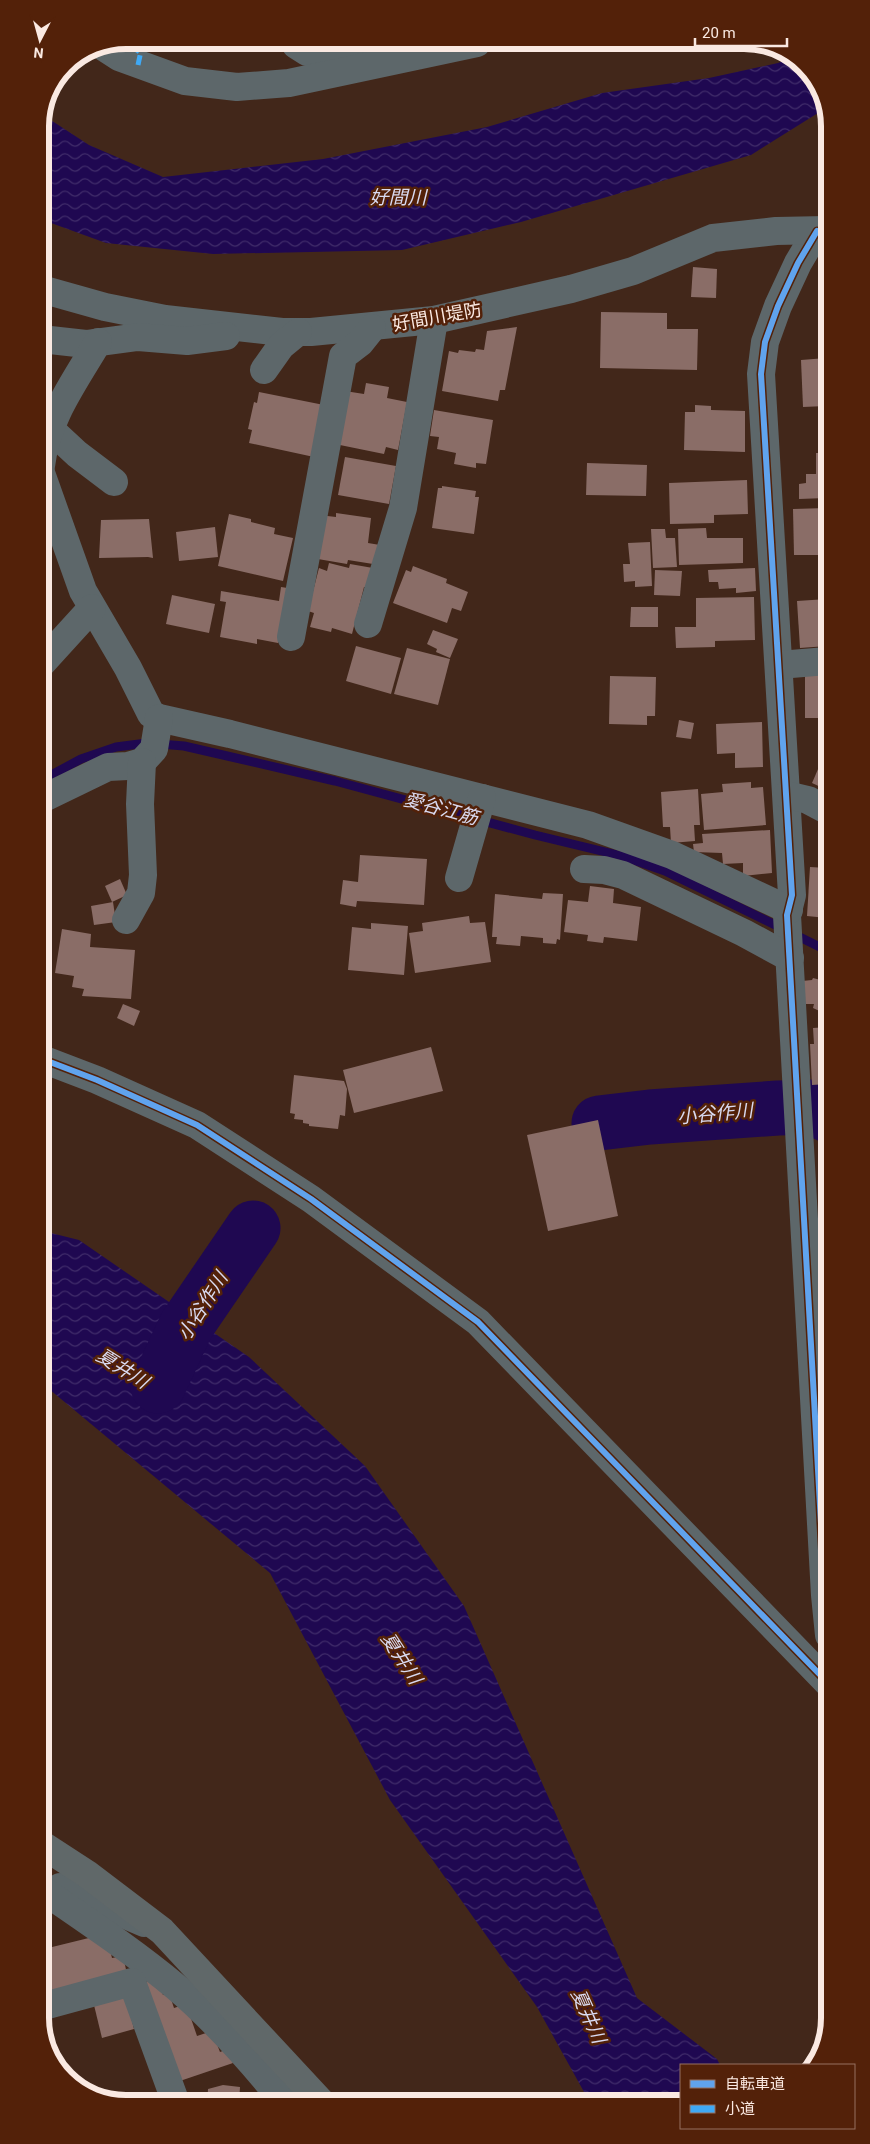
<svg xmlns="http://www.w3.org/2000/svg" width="870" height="2144" font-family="Roboto,'Noto Sans JP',sans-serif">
<defs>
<pattern id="water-waves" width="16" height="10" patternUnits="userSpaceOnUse" patternTransform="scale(1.25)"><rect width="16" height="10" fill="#1f0851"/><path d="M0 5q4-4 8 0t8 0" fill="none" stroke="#402c6a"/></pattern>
</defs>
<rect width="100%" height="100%" fill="#42271a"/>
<g fill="url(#water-waves)">
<polygon points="793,57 797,58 826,99 826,108 751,155 521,222 402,250 213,254 106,243 40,219 40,121 43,115 89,145 163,177 323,159 487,127 602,93 709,78 778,63"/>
<polygon points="43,1231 79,1240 249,1357 365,1466 464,1606 637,1998 717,2059 720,2065 681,2065 681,2100 589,2101 537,2007 390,1800 270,1573 43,1384"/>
</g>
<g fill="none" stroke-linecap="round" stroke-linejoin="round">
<polyline stroke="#1f0851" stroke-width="9" points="42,780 81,759 116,747 147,743 184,746 335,781 535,835 622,856 665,871 828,951"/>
<g stroke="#1f0851" stroke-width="55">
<polyline points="599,1123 650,1117 778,1108 815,1107 828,1115"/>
<polyline points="158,1386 186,1326 253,1228"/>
</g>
</g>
<g fill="#8a6d67">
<polygon points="693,267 717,269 716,298 691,297"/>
<polygon points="601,312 667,313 667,329 698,329 697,370 600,368"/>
<polygon points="517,327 505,390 500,390 498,401 442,391 449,351 458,353 459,350 475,352 476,349 484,350 487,331"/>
<polygon points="826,358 826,406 803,407 801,360"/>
<polygon points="366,383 389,387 387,398 407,402 398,450 386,447 384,454 335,444 345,391 364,394"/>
<polygon points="259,392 324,405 314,457 249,443 252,430 248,429 254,402 257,403"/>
<polygon points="695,405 711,406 711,410 745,411 745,452 684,450 685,412 695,412"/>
<polygon points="434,410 493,420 486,464 476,463 476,468 454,464 456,453 437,449 439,437 430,436"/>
<polygon points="816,453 826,453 826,498 799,499 799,484 806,483 806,474 816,474"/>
<polygon points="345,457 396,466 389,504 338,495"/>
<polygon points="587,463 647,465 646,496 586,495"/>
<polygon points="747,480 748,514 714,515 714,523 670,524 669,483"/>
<polygon points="442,486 476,491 475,497 479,497 474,534 432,528 438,488 442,488"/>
<polygon points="826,508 827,555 794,555 793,509"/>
<polygon points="336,513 371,518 368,543 380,545 373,564 348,560 347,564 312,558 319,515 336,517"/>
<polygon points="229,514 251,519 251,522 275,528 274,534 293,538 283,581 218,566"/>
<polygon points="149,519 153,558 148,557 99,558 101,520"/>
<polygon points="215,527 218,557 179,561 176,532"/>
<polygon points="706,528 707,538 743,538 743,563 679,565 678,529"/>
<polygon points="651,529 665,529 666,538 675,538 677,567 653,568"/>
<polygon points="650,542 652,586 635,587 635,581 624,582 623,564 630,564 628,543"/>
<polygon points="329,563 349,568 350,564 373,568 368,588 364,587 352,634 332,628 331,632 310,627 314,613 308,611 319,568 327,571"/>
<polygon points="413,566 447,579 446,583 468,592 461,611 452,608 447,623 393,603 406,570 411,572"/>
<polygon points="755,568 756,591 736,593 736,588 719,589 718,582 709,582 708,570"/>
<polygon points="655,570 682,571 680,596 654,595"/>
<polygon points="281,587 294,589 283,614 278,643 257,639 257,644 220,637 226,602 220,601 221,591 279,601"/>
<polygon points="172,595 215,604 209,633 166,624"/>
<polygon points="754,597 755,640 715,641 715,647 676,648 675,627 696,627 696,598"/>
<polygon points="827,599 827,646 800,648 797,601"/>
<polygon points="631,607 658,607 658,627 630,627"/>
<polygon points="433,630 458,639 450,658 436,652 437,649 427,644"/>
<polygon points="356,646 401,658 391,694 346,681"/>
<polygon points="407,648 450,659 438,705 394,694"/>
<rect x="805" y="675" width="22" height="43"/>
<polygon points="610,676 656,677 655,716 647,716 647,725 609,724"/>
<polygon points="679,720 694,723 691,739 676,737"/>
<polygon points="762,722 763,767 735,768 735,753 717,754 716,724"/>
<polygon points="822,760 827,762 827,790 812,783"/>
<polygon points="751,782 751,788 763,787 766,825 704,830 701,794 723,792 722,784"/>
<polygon points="698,789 700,825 694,825 695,841 671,843 670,827 663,827 661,792"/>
<polygon points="770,830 772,873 743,876 743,863 723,864 722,853 694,852 693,844 703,843 702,834"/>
<polygon points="360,855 427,859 424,905 357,901 356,907 340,904 343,880 358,882"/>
<polygon points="810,867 827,868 827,918 807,916"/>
<polygon points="120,879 127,895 112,902 105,886"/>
<polygon points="590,886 614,889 613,903 641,907 637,941 604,937 603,943 587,941 588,935 564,932 568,900 588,902"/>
<polygon points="543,893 563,894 560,940 557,939 556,944 543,943 543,938 521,936 520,946 496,944 497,937 492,937 495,894 542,899"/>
<polygon points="113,902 116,922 94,925 91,906"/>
<polygon points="469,916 470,923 485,922 491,962 415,973 409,933 423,931 422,923"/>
<polygon points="371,923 408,926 404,975 348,970 352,927 371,929"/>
<polygon points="62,929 91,934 90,947 135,950 131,999 82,996 84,989 72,987 74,976 55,973"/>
<polygon points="813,978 828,982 828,1015 813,1008 814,1004 803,1004 802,981 812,980"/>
<polygon points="123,1004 140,1011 134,1026 117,1018"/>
<polygon points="828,1027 828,1084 812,1085 810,1044 814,1044 813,1028"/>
<polygon points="431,1047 443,1091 354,1113 343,1070"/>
<polygon points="294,1075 344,1081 347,1089 345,1116 340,1115 338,1129 309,1126 309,1124 303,1123 303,1120 294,1119 295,1114 290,1113"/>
<polygon points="598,1120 618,1216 548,1231 527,1135"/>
<polygon points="101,1935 108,1942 112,1958 123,1956 127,1974 44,1994 44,1949"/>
<polygon points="157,1978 163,1995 169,1993 174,2008 186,2004 197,2036 212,2031 220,2052 228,2049 233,2063 174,2083 139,1984"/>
<polygon points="125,1993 134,2029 102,2038 93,2001"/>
<polygon points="223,2085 240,2087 239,2103 207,2103 208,2089"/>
</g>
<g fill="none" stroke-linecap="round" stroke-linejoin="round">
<g stroke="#5d676a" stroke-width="28">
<polyline points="296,45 307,52 345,59 362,65"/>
<polyline points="102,46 119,57 185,81 237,87 289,83 477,43"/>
<polyline points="817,231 798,263 778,306 765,342 761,374 792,895 787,915 825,1595 829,1635"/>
<polyline points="41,289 105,307 165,319 282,332 311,332 434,320 571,289 633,271 713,238 776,231 826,230"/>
<polyline points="41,339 86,344 138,337 187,341 226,336"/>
<polyline points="264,370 281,346 298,332"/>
<polyline points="49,428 77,454 114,482"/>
<path d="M41,466C46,420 75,381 98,342"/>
<polyline points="41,473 83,591 128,668 151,714 159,718 230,734 588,825 672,855 789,910"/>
<polyline points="368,624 403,508 434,320"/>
<polyline points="291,637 343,356 360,343 372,328"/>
<polyline points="41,664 92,608"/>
<polyline points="779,665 827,661"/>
<polyline points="787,795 808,800 827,810"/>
<polyline points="42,799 108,767 128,766 142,762 154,749 159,718"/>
<polyline points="584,869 604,870 623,875 744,933 790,958"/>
<polyline points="459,878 482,798"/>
<polyline points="126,920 141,893 143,875 140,804 142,762"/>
<polyline points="42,1059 97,1080 197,1125 311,1199 478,1322 829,1684"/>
<polyline points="60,1887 144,1923"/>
<path d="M44,1891C89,1922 134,1952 176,1987C216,2021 252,2062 285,2103"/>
<polyline points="44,2006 132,1982 176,2103"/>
</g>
<polyline stroke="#606869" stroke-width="28" points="44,1846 87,1874 162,1931 321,2102"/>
<g stroke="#3fa9f5" stroke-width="5" stroke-dasharray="10 5" stroke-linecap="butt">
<polyline points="131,46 141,53"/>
<polyline points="138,65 142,46"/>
</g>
<defs>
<g id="cycleway">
<polyline points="817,231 798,263 778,306 765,342 761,374 792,895 787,915 825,1595 829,1635"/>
<polyline points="42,1059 97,1080 197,1125 311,1199 478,1322 829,1684"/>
</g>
</defs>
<use href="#cycleway" stroke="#532109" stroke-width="9"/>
<use href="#cycleway" stroke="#60a3ed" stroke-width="6"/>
</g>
<g text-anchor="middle" stroke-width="5" stroke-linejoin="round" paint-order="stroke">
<g font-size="18" fill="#fae9e2" stroke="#532109">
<text transform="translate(437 317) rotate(-10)" y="6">好間川堤防</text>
</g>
<g font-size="19" font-style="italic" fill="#d9daf1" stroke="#532109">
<text x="398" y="204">好間川</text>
<text transform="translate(441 808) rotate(15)" y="7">愛谷江筋</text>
<text transform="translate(715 1113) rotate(-5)" y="7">小谷作川</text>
<text transform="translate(202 1306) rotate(-58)" y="7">小谷作川</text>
<text transform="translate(123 1368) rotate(32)" y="7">夏井川</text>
<text transform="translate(402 1658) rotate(57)" y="7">夏井川</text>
<text transform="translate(589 2016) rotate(66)" y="7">夏井川</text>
</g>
</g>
<path d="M0 0H870V2144H0ZM126 49H744A77 77 0 0 1 821 126V2018A77 77 0 0 1 744 2095H126A77 77 0 0 1 49 2018V126A77 77 0 0 1 126 49Z" fill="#532109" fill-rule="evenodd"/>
<path fill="none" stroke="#fae9e2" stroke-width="6" d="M126 49H744A77 77 0 0 1 821 126V2018A77 77 0 0 1 744 2095H126A77 77 0 0 1 49 2018V126A77 77 0 0 1 126 49Z"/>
<rect x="680" y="2064" width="175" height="65" fill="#532109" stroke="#967160"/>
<rect x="690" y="2080" width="25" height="8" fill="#60a3ed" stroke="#967160"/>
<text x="725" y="2089" font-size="15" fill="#fae9e2">自転車道</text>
<rect x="690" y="2105" width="25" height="8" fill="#3fa9f5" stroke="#967160"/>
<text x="725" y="2114" font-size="15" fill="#fae9e2">小道</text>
<g transform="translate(40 40) rotate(186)" stroke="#532109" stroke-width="4" paint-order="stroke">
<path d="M0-4L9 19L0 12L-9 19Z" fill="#fae9e2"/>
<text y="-8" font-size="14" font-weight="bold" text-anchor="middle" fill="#fae9e2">N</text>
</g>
<path d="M695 38v8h92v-8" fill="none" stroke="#fae9e2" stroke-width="2.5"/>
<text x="702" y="38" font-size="15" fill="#fae9e2" stroke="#532109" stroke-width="4" paint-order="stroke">20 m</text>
</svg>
